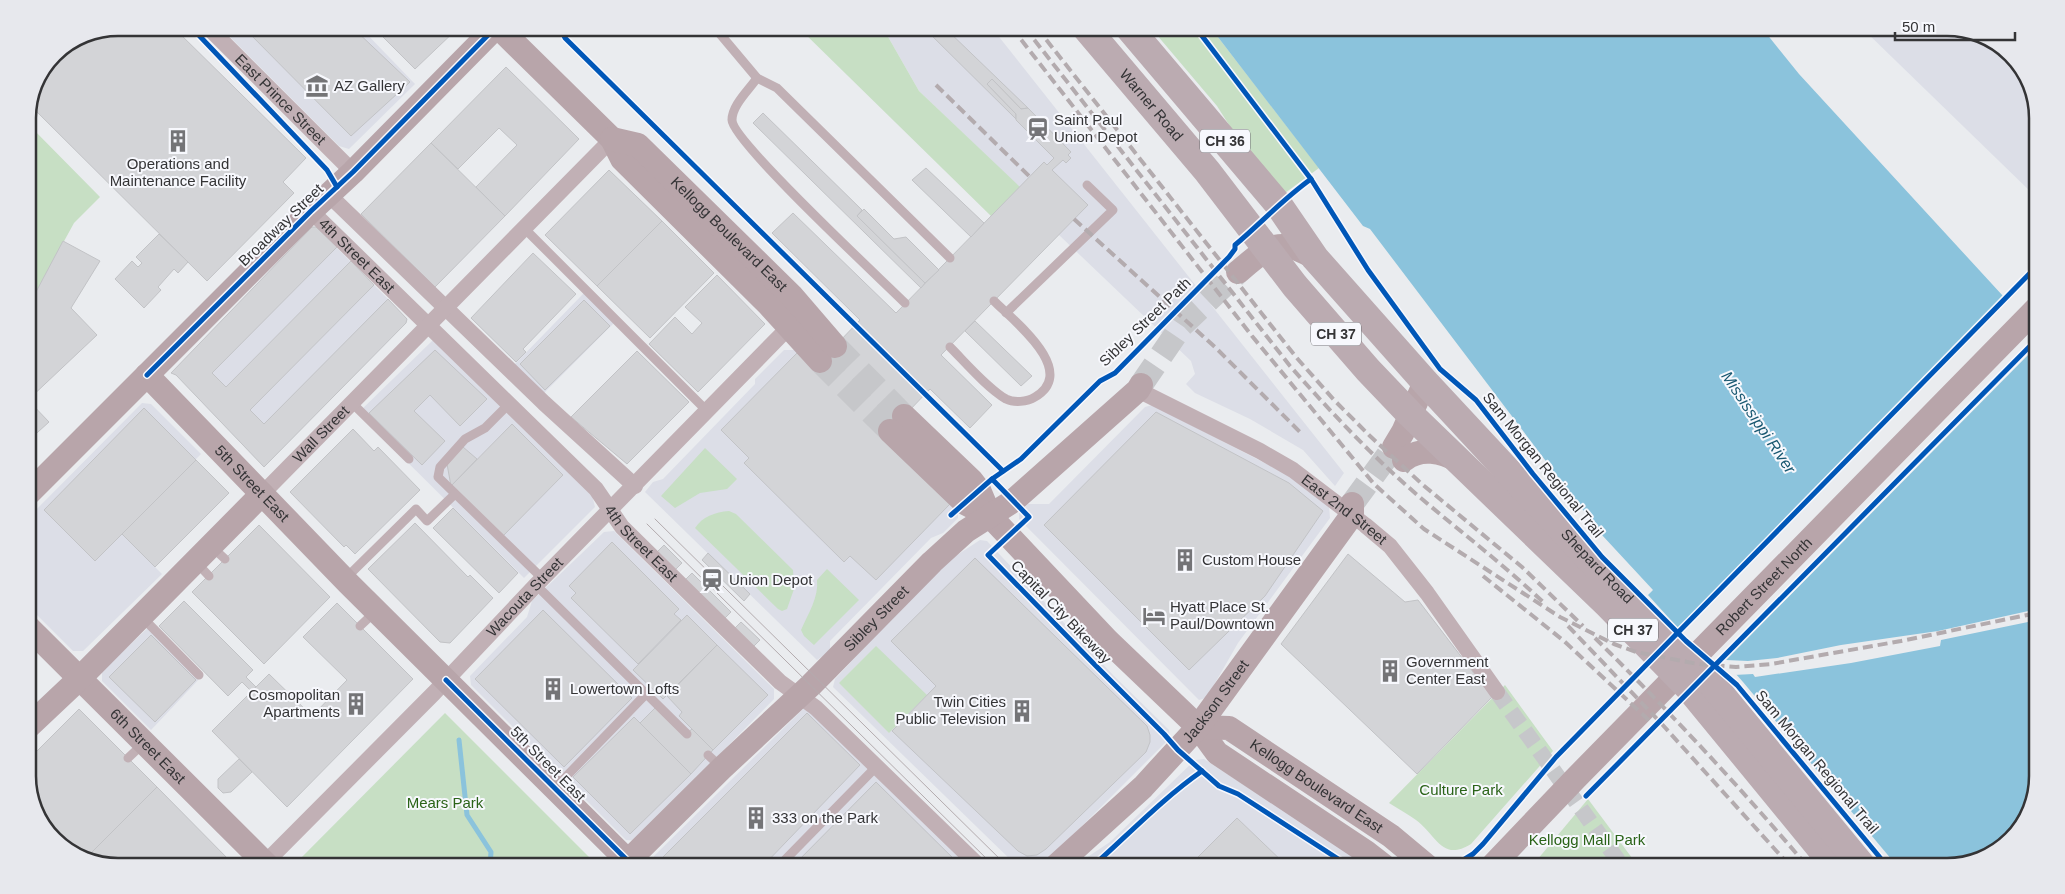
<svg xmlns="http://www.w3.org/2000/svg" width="2065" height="894" font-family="Helvetica,sans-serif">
<rect width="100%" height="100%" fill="#eaecef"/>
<g fill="#dcdee7">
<polygon points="221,28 361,28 415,84 349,149 339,146"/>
<polygon points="883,28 992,28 1344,473 1335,486 1303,450 1250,419 1195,393 1186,384 1195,374 1191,361 1059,235 1016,191 1019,187 919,91"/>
<polygon points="1862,28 1947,28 1981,34 2022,68 2037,113 2037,198"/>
<polygon points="312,227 316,227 388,299 407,319 406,323 264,467 176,375 171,373"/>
<polygon points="584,293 615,322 542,395 512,367"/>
<polygon points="432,341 436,341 592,495 595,507 524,578 358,413"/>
<polygon points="784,350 795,350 958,512 958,518 943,533 931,538 830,641 830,651 817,660 645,492 653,482 663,479 755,384 755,379"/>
<polygon points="142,403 151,404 201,454 122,534 162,574 83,651 73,651 28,606 28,518"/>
<polygon points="1152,405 1292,477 1329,506 1330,518 1238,643 1211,690 1206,698 1199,700 1019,519 1019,513 1028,504 1049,504 1145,407"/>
<polygon points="614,531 774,689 774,699 648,827 639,841 626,840 471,685 470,676 527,617 532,601 604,532"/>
<polygon points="980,540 987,541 1113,675 1169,730 1170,738 1042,866 1017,866 833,687 835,679 942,565"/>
<polygon points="151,625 202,676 151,730 102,681 102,671"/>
<polygon points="810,707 970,866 652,866 654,856 803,709"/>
<polygon points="1204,759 1369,866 1074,866 1110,842 1195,760"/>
</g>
<g fill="#c7dfc4">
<polygon points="799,28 883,28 919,91 1020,187 991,216"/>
<polygon points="1151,28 1211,28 1319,168 1285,193 1247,153 1217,106"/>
<polygon points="28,124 100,197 74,223 28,307"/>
<polygon points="705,448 737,479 727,489 700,493 675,508 661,496"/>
<path d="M729,511L736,514L793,570L794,589L787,609L782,611L778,609L695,528C702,517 715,512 729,511Z"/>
<path d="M827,569L859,600L814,645L804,636L801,630C808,614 819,597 817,580Z"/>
<polygon points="876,646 927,695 889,733 839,683"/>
<path d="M1505,685L1553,751L1471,844C1442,862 1437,836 1416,820C1408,814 1398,809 1389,803Z"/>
<polygon points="445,713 595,863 592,866 300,866 296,863"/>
<polygon points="1588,799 1638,866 1532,866"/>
</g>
<polygon fill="#8bc3dc" points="1211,28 1762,28 1799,74 2037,333 2037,776 2031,810 1997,851 1947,866 1897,866 1743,682 1697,630 1688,639 1648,595 1653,590 1589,521 1589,518 1370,229 1363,226"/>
<polygon fill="#eaecef" points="2005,294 2037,330 2037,346 1726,660 1748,661 1777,658 1841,645 1938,631 2037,609 2037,620 1941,640 1940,646 1851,663 1755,677 1753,674 1734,675 1697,633 1689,640 1677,631"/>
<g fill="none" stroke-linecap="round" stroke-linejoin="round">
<polyline stroke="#8bc3dc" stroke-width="5" points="459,740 467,815 491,852 490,866"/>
</g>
<g fill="#d3d4d7" stroke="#c2c3c6">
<polygon points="118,28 174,28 306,158 283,182 294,193 207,281 31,106 54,54 84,34"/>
<polygon points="244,28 353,28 410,82 351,136"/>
<polygon points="374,28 458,28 415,69"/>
<polygon points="924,28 945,28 1028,108 1021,109 992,79 987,84 1016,114 1016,119"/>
<polygon points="506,67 579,139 505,216 476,187 517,145 499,128 458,169 431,143"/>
<polygon points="992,79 1021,109 1028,108 1071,152 1068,155 1071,158 1066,163 1063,160 1052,170 1088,205 941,355 992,405 970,428 930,389 883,438 950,504 876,580 850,556 844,562 744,463 749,458 721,430 797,353 813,369 860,320 772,233 793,213 896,313 1044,162 1047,165 1054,158 1016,120 1016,114 987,84"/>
<polygon points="763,113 862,210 857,216 925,283 921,288 753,123"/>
<polygon points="431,143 505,216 435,287 361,214"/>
<polygon points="926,168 984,223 971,237 912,180"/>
<polygon points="609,170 662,221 597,286 545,235"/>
<polygon points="864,209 894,239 906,237 939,270 925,283 857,216"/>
<polygon points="662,221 714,273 650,338 597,286"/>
<polygon points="312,227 316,227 337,247 212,373 226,387 351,261 374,285 250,410 264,424 388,299 407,319 406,323 264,467 176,375 171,373"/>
<polygon points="159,234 188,262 178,273 174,269 158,287 161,290 144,308 115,279 132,261 138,267 142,263 136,257"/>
<polygon points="63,241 100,261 71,308 97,335 28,400 49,422 28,441 28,307"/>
<polygon points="533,253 576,294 523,349 526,352 516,362 471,318"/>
<polygon points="717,275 765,324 698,392 649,344 675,317 692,334 702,323 685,307"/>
<polygon points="584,300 610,326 545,390 520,364"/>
<polygon points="975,321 1032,376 1021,386 965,331"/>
<polygon points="435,350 487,399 460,426 430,395 414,411 445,441 422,465 369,413"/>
<polygon points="637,351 689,402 627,464 571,417"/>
<polygon points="144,408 196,460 95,561 44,510"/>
<polygon points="1156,412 1289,483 1323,511 1265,596 1189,670 1044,525"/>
<polygon points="512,424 563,475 502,537 451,486"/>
<polygon points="353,429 374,451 378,447 420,490 355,554 346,545 344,547 290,492"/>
<polygon points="463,447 477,459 451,486 447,464"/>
<polygon points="196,460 229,493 155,567 122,534"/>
<polygon points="453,508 518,573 499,593 433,528"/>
<polygon points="415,523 468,577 470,575 493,598 450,643 440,642 368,569"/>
<polygon points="259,525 330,597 264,664 192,592"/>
<polygon points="612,542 679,609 674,614 681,620 638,664 571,598 576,593 569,586"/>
<polygon points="664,545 682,563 675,570 657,552"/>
<polygon points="708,553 750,594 744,601 702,560"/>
<polygon points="1348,554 1405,602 1418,600 1492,697 1417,774 1281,644"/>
<polygon points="975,558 1147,726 1150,735 1150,742 1146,752 1046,849 1037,855 1027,856 1018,851 892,731 936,686 891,641"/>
<polygon points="692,573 731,612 724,619 685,580"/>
<polygon points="184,601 253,670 246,677 256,687 251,691 242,682 228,696 159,626"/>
<polygon points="337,603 413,679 287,807 212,731 269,674 312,716 347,680 303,637"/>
<polygon points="543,610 632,698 564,767 475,679"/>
<polygon points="687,615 717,645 663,699 633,670"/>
<polygon points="741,622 760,640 753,647 734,629"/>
<polygon points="151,635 196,680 155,722 109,677"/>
<polygon points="717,645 768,695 713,750 679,716 682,712 667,696"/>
<polygon points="655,708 684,736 692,729 713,750 691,774 640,723"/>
<polygon points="79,709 157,787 84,860 46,831 28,782 28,760"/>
<polygon points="807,713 860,765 763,866 664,866 659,861"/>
<polygon points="634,717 691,774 630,834 573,777"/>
<polygon points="239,759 252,772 231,792 223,793 218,788 218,779"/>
<polygon points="876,782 961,866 793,866"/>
<polygon points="157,787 233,864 230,866 118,866 84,860"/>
<polygon points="1237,818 1287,866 1189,866"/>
</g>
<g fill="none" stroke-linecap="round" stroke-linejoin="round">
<polyline stroke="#c6c7ca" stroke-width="16" stroke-dasharray="16 8" stroke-linecap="butt" points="1497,692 1622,866"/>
<g stroke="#c6c7ca" stroke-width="24" stroke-dasharray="24 12" stroke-linecap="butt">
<polyline points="835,346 904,416"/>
<polyline points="820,361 890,431"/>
<polyline points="1141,385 1182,325 1238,272"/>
<polyline points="1352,504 1394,447"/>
</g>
<g stroke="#c1b0b5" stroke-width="9">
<polyline points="715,28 757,78 777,88 950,258"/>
<path d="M757,78C749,90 732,105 732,120C732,141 881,279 905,303"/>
<polyline points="524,228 707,411"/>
<polyline points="1006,313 1113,210 1087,185"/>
<path d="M950,347C965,362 987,388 1006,399C1014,403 1027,402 1035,397C1079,371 1014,321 994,301"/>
<polyline points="352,403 409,459"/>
<polyline points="509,404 485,428 465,439 440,467 438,477 543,579"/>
<polyline points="211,546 225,559"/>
<polyline points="195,561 209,576"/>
<polyline points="346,578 416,509 427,521 455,494"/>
<polyline points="536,585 687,734"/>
<polyline points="141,616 199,675"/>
<polyline points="360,626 376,611"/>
<polyline points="708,755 722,768"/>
<polyline points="128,758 144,743"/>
<polyline points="555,788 646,694"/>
<polyline points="779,866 876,767"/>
</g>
<g stroke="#c1b0b5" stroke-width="16">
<path id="s1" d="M209,28L353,172"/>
<polyline points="329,195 544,403 635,486"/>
<path id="s2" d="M311,211L596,489L622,527L684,588L780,682L816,708L979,866"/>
<path id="s3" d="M1138,390L1260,451L1293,470L1365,525L1390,546L1427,593L1497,692"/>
<path id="s4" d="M262,494L612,139"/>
<path id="s5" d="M262,866L434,693L536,585L789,327L793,318"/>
</g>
<g stroke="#b8a5aa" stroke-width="24">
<polyline points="499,28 612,139 622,159 768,304 820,361"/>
<path id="s6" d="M612,139L638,145L792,296L835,346"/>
<path d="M1238,272C1269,246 1278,236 1315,258"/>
<path id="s7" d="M147,375L348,583L633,866"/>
<polyline points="904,416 972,481 979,490 990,516 1108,641 1198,727 1217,753 1366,852 1384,866"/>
<polyline points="890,431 965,503 990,516"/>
<polyline points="1394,447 1403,432 1425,382"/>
<path d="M1404,460C1420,447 1442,451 1458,461"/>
<polyline points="28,494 311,211 353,172 495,28"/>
<path id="s8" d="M28,627L268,866"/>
<polyline points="28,727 80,678 262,494"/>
<path id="s9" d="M1198,727L1229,728L1391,836L1427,866"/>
<path id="s10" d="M623,866L722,768L811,685L932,562L966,531L1013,501L1138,390L1141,385"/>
<path id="s11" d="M1056,866L1143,787L1198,727L1352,515V504"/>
<path id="s12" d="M1492,866L1575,779L2037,308"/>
</g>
<g stroke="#bbabb1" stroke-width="28">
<path id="s13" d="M1086,28L1207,171L1295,286L1368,370L1410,414L1608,605L1689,688L1835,866"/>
<path id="s14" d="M1129,28L1278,204L1315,258L1425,382L1596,566L1704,674L1862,866"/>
</g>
<g stroke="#b3abae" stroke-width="1">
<polyline points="655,519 1007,866"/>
<polyline points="647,524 994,866"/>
</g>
<g stroke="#b3abae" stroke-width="4" stroke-dasharray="10 5" stroke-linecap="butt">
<polyline points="1012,28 1252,336 1374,484 1424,529 1560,617 1614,644 1636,652 1698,664 1736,667 1771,664 1901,641 2037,613"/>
<path d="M1025,28L1290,366C1330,411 1370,454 1415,493C1458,530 1502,563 1543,602"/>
<polyline points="1037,28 1296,357 1334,400 1370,436 1423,485 1522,567 1583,626"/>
<polyline points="936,85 1030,177"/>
<polyline points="1074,219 1216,348 1302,434"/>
<polyline points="1483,576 1564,641 1654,725"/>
<polyline points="1568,626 1660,722 1790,866"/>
<path d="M1595,638C1669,711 1740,787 1807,866"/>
</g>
<defs>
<g id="cycleway">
<polyline points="192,28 327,170 337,187"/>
<polyline points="560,28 565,38 1003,471"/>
<polyline points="1196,28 1311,179 1368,270 1440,369 1476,400 1533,474 1602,557 1686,641 1737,685 1887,866"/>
<polyline points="147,375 311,211 353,172 495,28"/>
<polyline points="992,479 1029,517 988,555 1096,666 1164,734 1178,750 1219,786 1238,794 1349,866"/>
<path d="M951,515L992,479L1021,459L1100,381L1115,373L1229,257L1235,249V245C1261,223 1283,199 1311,179"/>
<polyline points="446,680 633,866"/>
<polyline points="1586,796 2037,339"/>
<polyline points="1460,862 1473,854 1483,844 1556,757 2037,266"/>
<path d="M1093,866C1129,834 1162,799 1202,771"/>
</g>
</defs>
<use href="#cycleway" stroke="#f7f8fd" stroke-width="8"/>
<use href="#cycleway" stroke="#0057b8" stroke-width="5"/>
</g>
<defs>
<symbol id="museum-bare" viewBox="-9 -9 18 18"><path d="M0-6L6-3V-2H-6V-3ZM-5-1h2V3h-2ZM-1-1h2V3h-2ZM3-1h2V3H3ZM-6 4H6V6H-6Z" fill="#747477" stroke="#f7f8fd" stroke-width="2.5" paint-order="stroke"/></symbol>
<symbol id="station-bare" viewBox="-9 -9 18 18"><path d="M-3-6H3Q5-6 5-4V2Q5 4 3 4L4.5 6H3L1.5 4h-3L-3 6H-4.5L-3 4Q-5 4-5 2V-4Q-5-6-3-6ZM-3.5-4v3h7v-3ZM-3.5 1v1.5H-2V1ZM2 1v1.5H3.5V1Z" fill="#747477" stroke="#f7f8fd" stroke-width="2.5" paint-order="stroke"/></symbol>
<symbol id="building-bare" viewBox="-9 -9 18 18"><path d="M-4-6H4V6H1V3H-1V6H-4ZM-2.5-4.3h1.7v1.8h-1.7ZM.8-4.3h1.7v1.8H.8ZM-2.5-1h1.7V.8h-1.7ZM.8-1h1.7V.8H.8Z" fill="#747477" stroke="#f7f8fd" stroke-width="2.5" paint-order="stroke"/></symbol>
<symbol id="hotel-bare" viewBox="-9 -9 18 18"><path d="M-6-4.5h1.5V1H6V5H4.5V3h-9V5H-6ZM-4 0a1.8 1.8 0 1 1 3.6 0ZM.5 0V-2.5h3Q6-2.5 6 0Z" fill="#747477" stroke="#f7f8fd" stroke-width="2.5" paint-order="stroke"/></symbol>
</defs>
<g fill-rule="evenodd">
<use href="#museum-bare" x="301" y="70" width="32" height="32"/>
<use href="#station-bare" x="1022" y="113" width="32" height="32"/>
<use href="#building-bare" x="162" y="125" width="32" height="32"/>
<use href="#building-bare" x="1169" y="544" width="32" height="32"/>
<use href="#station-bare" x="696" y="564" width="32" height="32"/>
<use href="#hotel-bare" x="1138" y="600" width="32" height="32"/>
<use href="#building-bare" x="1374" y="655" width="32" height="32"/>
<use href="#building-bare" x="537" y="673" width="32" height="32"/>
<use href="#building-bare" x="340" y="688" width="32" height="32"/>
<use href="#building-bare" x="1006" y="695" width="32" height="32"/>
<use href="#building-bare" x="740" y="802" width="32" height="32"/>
</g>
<g text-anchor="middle" stroke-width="4" stroke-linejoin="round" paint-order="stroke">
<g fill="#f7f8fd" stroke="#6e6f72" stroke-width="1">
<rect x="1200" y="129.5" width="50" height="23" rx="4"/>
<rect x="1311" y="322.5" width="50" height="23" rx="4"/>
<rect x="1608" y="618.5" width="50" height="23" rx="4"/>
</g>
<g font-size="14" font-weight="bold" fill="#343436">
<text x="1225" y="146">CH 36</text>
<text x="1336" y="339">CH 37</text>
<text x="1633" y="635">CH 37</text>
</g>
<g font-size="15" fill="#343436" stroke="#f7f8fd" text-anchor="start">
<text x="334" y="91">AZ Gallery</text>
<text x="1054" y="125">Saint Paul<tspan x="1054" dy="17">Union Depot</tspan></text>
<text x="178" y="169" text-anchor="middle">Operations and<tspan x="178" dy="17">Maintenance Facility</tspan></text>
<text x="1202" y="565">Custom House</text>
<text x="729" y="585">Union Depot</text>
<text x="1170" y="612">Hyatt Place St.<tspan x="1170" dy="17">Paul/Downtown</tspan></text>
<text x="1406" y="667">Government<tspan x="1406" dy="17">Center East</tspan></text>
<text x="570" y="694">Lowertown Lofts</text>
<text x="340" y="700" text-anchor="end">Cosmopolitan<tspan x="340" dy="17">Apartments</tspan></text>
<text x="1006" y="707" text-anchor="end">Twin Cities<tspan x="1006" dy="17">Public Television</tspan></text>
<text x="772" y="823">333 on the Park</text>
</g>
<g font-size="15" fill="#343436" stroke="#f7f8fd">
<text dy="5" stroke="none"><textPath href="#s1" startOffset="101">East Prince Street</textPath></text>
<text dy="5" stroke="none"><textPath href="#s13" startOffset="101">Warner Road</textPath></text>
<text transform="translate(281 225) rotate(-44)" y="5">Broadway Street</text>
<text dy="5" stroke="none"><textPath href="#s6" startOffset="154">Kellogg Boulevard East</textPath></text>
<text dy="5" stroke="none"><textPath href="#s2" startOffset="64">4th Street East</textPath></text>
<text transform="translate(1145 322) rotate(-44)" y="5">Sibley Street Path</text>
<text dy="5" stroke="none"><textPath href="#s4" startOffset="84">Wall Street</textPath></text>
<text transform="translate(1543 465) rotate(51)" y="5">Sam Morgan Regional Trail</text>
<text dy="5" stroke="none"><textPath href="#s7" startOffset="151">5th Street East</textPath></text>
<text dy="5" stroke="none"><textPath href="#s3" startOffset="239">East 2nd Street</textPath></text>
<text dy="5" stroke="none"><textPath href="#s2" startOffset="469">4th Street East</textPath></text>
<text dy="5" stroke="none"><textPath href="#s14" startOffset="714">Shepard Road</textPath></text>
<text dy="5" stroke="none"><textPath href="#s12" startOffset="390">Robert Street North</textPath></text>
<text dy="5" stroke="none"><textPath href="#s5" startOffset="376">Wacouta Street</textPath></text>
<text transform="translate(1061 612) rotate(46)" y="5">Capital City Bikeway</text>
<text dy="5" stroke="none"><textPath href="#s10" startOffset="354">Sibley Street</textPath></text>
<text dy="5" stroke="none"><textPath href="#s11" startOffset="230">Jackson Street</textPath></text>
<text dy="5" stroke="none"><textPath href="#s8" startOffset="169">6th Street East</textPath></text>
<text transform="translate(1817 762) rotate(50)" y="5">Sam Morgan Regional Trail</text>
<text transform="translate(548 764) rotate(45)" y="5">5th Street East</text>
<text dy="5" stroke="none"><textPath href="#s9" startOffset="136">Kellogg Boulevard East</textPath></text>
</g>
<g font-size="15" fill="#2a6318" stroke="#f7f8fd">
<text x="1461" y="795">Culture Park</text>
<text x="445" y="808">Mears Park</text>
<text x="1587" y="845">Kellogg Mall Park</text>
</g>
<g font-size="16" font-style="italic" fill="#195871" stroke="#f7f8fd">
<text transform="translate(1759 422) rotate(56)" y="6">Mississippi River</text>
</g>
</g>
<path d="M0 0H2065V894H0ZM118 36H1947A82 82 0 0 1 2029 118V776A82 82 0 0 1 1947 858H118A82 82 0 0 1 36 776V118A82 82 0 0 1 118 36Z" fill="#e7e8ed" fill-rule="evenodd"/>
<path fill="none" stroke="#343436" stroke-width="2.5" d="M118 36H1947A82 82 0 0 1 2029 118V776A82 82 0 0 1 1947 858H118A82 82 0 0 1 36 776V118A82 82 0 0 1 118 36Z"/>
<path d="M1895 32v8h120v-8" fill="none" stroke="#343436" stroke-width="2.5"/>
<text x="1902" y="32" font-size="15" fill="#343436" stroke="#f7f8fd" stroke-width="4" paint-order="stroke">50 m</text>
</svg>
